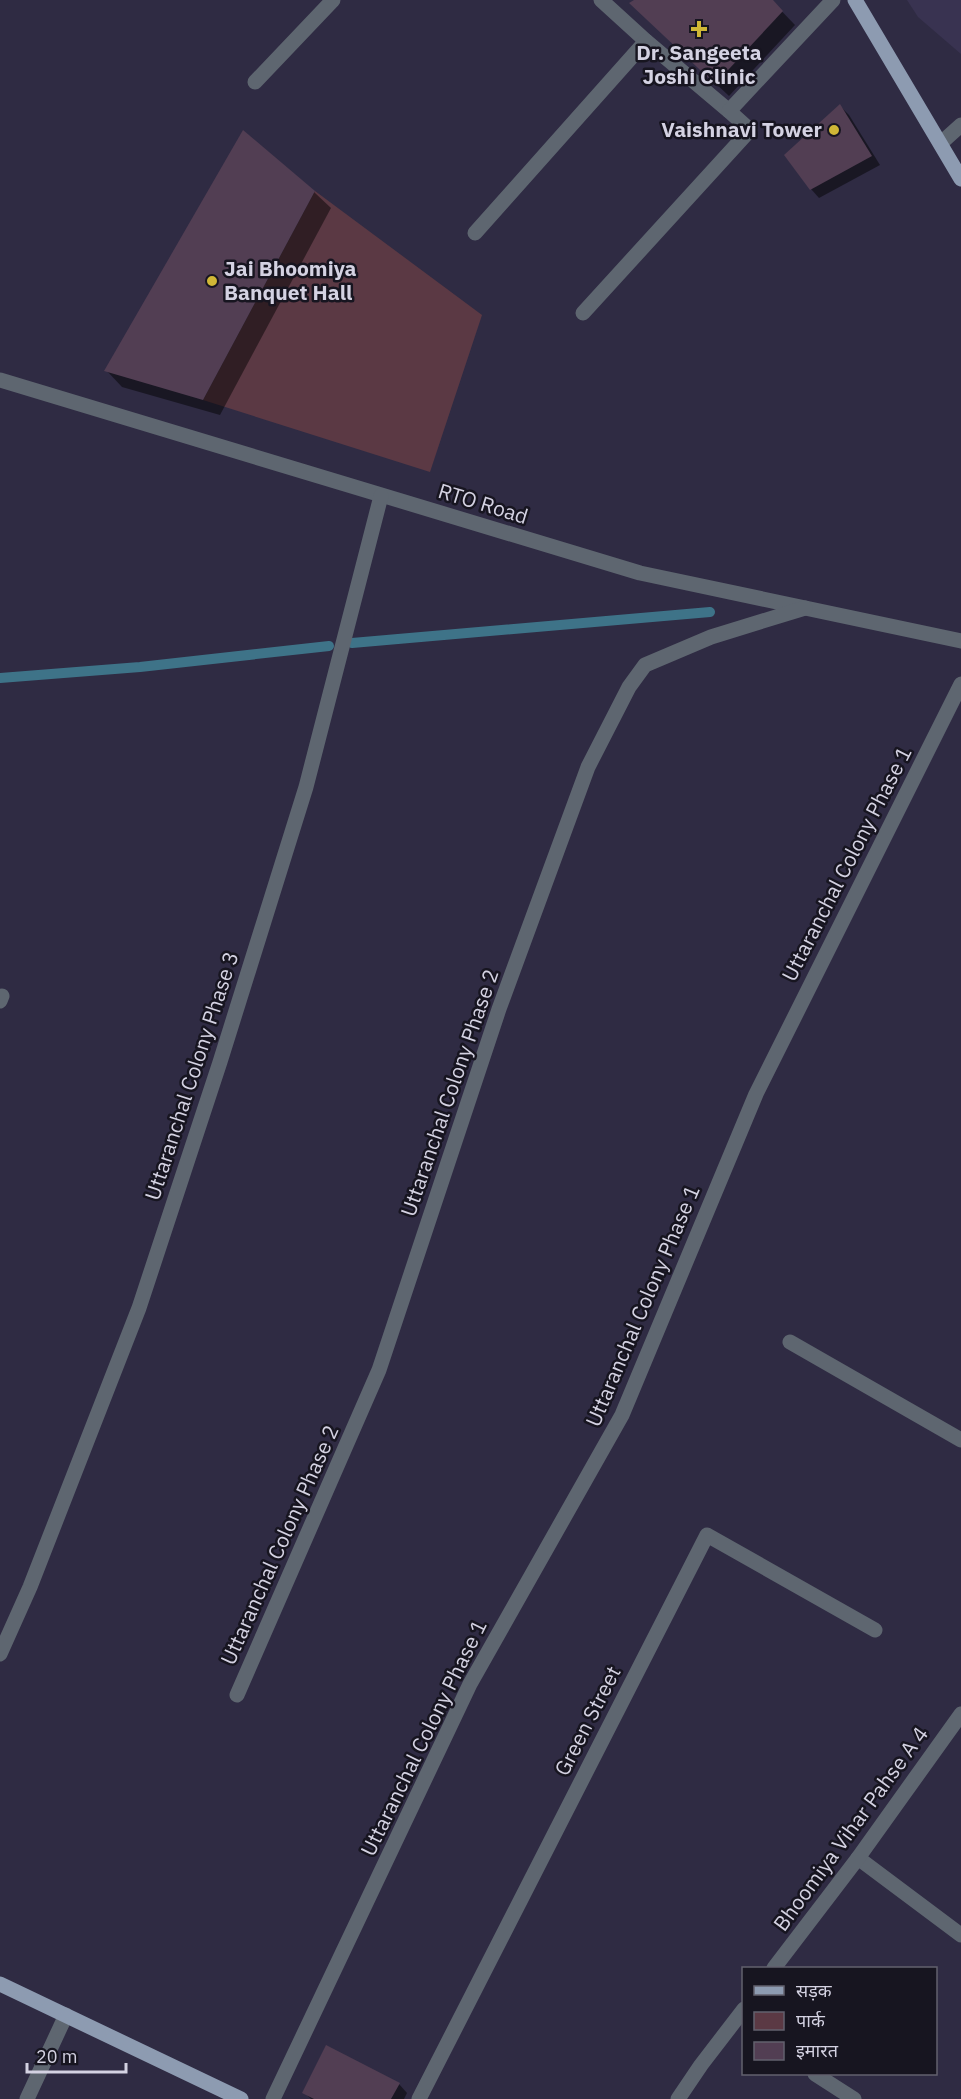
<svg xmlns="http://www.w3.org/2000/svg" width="961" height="2099" font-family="'IBM Plex Sans','Noto Sans Devanagari',sans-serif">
<rect width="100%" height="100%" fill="#2f2b43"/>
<polygon fill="#393351" points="907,0 961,0 961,54 918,17"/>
<polygon fill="#5b3944" points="315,191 482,315 430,472 203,400"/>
<g fill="#0007">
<polygon points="636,0 771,0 795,25 729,96 644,16"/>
<polygon points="840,106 849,115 880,165 819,198 811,189"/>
<polygon points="314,192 331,208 220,415 122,387 106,370"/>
<polygon points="399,2084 407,2093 404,2099 311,2099 304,2092"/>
</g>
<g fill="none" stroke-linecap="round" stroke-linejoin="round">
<g stroke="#3e7388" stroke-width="10">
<polyline points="352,643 710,612"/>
<polyline points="0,678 140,667 329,646"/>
</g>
</g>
<g fill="#523e53">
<polygon points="634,0 773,0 783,11 715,84 629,3"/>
<polygon points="840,104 872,156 810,190 784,155"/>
<polygon points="243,130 315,191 203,400 104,371"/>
<polygon points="326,2045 400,2083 391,2099 314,2099 302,2093"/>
</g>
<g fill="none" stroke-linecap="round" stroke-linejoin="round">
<g stroke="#5e6670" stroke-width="15">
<polyline points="601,0 646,41 729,111"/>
<polyline points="255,82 333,0"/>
<polyline points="941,143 961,125"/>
<polyline points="475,233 646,41"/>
<polyline points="583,313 750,130 729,111 833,0"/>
<polyline points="0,380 640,573 961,641"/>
<polyline points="0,1001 2,996"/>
<polyline points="790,1342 961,1440"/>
<polyline points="0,1654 30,1587 139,1308 220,1062 306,787 381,496"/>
<polyline points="237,1695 379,1370 499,1009 588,767 629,687 645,665 711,637 805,608"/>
<polyline points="858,1858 961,1935"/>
<polyline points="774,1968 858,1858 961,1714"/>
<polyline points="815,2074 854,2099"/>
<polyline points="27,2099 66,2015"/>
<polyline points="273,2099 470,1684 622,1415 756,1094 961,684"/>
<polyline points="419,2099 707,1535 875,1630"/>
<polyline points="678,2099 701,2065 744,2009"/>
</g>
<g stroke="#8d9bb1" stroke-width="15">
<polyline points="855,0 961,179"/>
<polyline points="0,1984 241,2099"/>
</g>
</g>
<g fill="#d0b736" stroke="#171520" stroke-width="2">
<path d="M696 20h6v6h6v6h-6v6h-6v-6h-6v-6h6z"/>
<circle cx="834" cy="130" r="6"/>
<circle cx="212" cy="281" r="6"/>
</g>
<g text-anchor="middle" stroke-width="5" stroke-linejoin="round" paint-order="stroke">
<g font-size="21" font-weight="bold" fill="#d4d2e2" stroke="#171520">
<text x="699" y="60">Dr. Sangeeta<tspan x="699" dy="24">Joshi Clinic</tspan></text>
<text x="822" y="137" text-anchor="end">Vaishnavi Tower</text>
<text x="224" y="276" text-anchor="start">Jai Bhoomiya<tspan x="224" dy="24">Banquet Hall</tspan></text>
</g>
<g font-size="21" fill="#d4d2e2" stroke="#171520">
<text transform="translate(483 504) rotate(17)" y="7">RTO Road</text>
<text transform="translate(847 864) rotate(-63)" y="7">Uttaranchal Colony Phase 1</text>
<text transform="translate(192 1076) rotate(-72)" y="7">Uttaranchal Colony Phase 3</text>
<text transform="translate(450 1093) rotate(-71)" y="7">Uttaranchal Colony Phase 2</text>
<text transform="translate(643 1306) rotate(-67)" y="7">Uttaranchal Colony Phase 1</text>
<text transform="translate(280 1545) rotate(-66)" y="7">Uttaranchal Colony Phase 2</text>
<text transform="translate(588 1721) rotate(-63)" y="7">Green Street</text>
<text transform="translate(424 1738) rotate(-64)" y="7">Uttaranchal Colony Phase 1</text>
<text transform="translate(851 1829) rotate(-54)" y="7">Bhoomiya Vihar Pahse A 4</text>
</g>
</g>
<rect x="742" y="1967" width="195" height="108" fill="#171520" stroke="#63616e" stroke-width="1.5"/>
<rect x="754" y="1986" width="30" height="9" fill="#8d9bb1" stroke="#63616e" stroke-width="1.5"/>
<text x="796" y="1997" font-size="18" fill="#d4d2e2">सड़क</text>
<rect x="754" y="2012" width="30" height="18" fill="#5b3944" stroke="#63616e" stroke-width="1.5"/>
<text x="796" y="2027" font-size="18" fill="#d4d2e2">पार्क</text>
<rect x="754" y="2042" width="30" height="18" fill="#523e53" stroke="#63616e" stroke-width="1.5"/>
<text x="796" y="2057" font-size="18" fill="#d4d2e2">इमारत</text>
<path d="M27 2063v9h99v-9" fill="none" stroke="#d4d2e2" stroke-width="3"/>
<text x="36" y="2063" font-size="18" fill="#d4d2e2" stroke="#171520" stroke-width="4.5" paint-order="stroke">20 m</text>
</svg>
